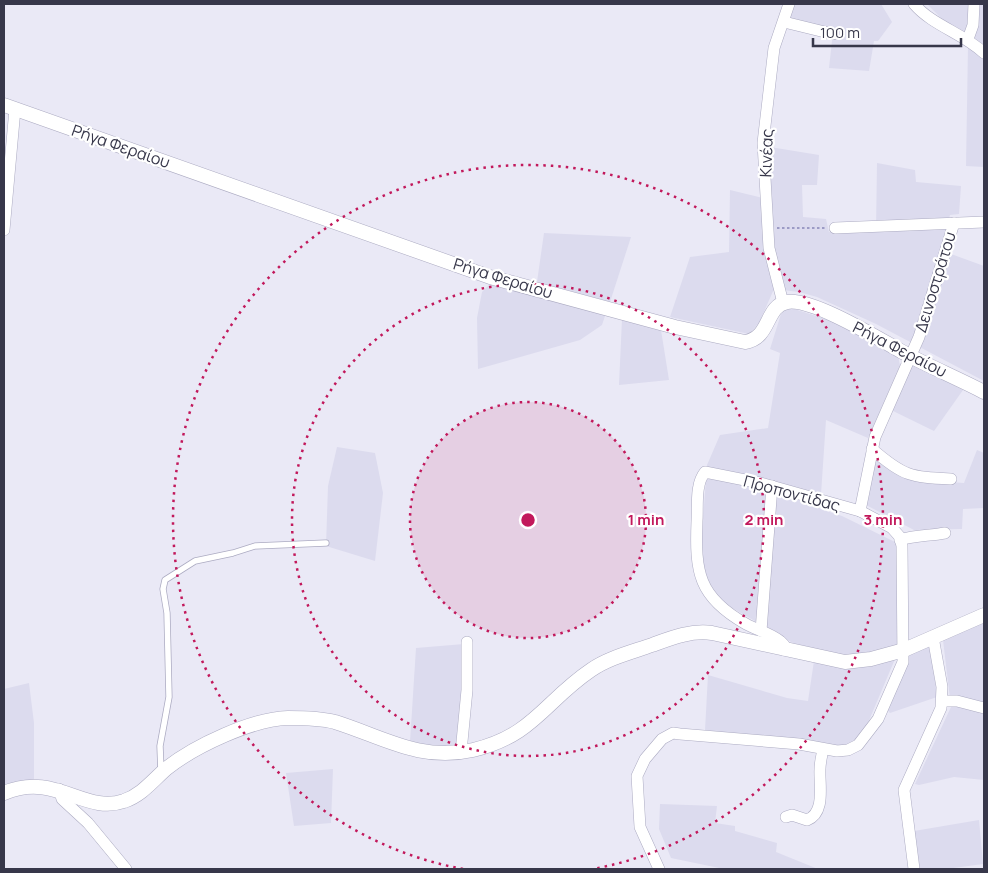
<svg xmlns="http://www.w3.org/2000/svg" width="988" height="873" font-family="Manrope,sans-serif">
<rect width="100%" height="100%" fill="#eae9f6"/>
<g fill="#dcdbee">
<polygon points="791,4 881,4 892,22 878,41 874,41 869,71 829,68 833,32 788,18"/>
<polygon points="927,4 984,4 984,45 942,19"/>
<polygon points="968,46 984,59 984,167 966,166"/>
<polygon points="770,147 819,155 817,185 802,185 803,217 826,219 829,232 876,230 877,163 915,170 916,182 961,186 959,214 950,215 940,250 984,266 984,381 876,324 817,297 799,292 774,289 759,323 749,334 670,317 690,257 729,252 730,190 771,200"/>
<polygon points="544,233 631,237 610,302 537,282"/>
<polygon points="493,281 606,313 602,325 580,340 478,369 477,318 482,292"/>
<polygon points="788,307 835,322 898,355 900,366 868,438 826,420 820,509 842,516 897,543 900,646 872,653 845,656 793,643 727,605 707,585 701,548 707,465 720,435 768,428 780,353 770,349 781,314"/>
<polygon points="622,319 661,330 669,380 619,385"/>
<polygon points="913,363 963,390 934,431 891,410"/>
<polygon points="337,447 375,453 383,493 375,561 326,546 328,486"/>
<polygon points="977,450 984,453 984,508 963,509 962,529 914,530 866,505 875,456 917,480 964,483"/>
<polygon points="984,622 984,780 954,777 919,785 915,784 951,707 943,640"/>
<polygon points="930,642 937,697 890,713 885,708 910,652"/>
<polygon points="464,644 463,690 456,745 427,747 410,742 416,648"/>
<polygon points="895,659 865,730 859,737 844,747 705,730 708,675 787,698 808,701 814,661"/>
<polygon points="29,683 34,723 34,780 4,790 4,689"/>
<polygon points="333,769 331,823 294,826 286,773"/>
<polygon points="660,804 717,806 715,823 735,826 735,831 777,843 776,852 818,869 724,869 671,858 659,829"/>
<polygon points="979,820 983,864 946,869 918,869 914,831"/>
</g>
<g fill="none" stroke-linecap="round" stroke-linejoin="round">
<defs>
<polyline id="service" points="161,771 160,746 169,697 167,613 163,589 165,580 195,561 233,553 255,546 326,543"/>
<g id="minor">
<path d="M914,4C933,26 963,33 984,53"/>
<polyline points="784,22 833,34"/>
<polyline points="968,39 973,25 974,4"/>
<polyline points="835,228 984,222"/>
<polyline points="4,230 15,109"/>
<polyline points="783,303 769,248 763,143 774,48 789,4"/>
<path d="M872,449C903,476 910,477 951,479"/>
<polyline points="860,511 875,437 919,337 954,223"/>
<path d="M900,540C915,535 930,536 945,533"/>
<polyline points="761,631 772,486"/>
<polyline points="942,701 957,701 984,708"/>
<polyline points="461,752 467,690 467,642"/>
<polyline points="59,789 62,799 88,823 126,869"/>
<path d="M786,817L792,815L807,820C826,813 819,784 820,769C820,762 822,755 823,749"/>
<path d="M659,869L640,827L637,776L645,759L662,739L673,733L680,734L799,744L837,751L848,750L858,745L878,719L903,662L902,546L900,537L892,528L860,511L760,483L705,472C695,484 698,506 697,521C695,572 698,597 746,624C757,630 770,633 780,641L784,645V650"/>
<polyline points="914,869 904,790 941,708 942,687 933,637"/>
</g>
<g id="tertiary">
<path d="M4,105L490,277L675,327L745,342C771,338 765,306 787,302C812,297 884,342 908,355C933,368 959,379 984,392"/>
<path d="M4,793C55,771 85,815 124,801C142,795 153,780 167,768C195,746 252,719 288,718C303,718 320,718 335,722C383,737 420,762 473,750C533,736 545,701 591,670C608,658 632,652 652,645C671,638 691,630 712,633L845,662L871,659L904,650L984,615"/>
</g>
</defs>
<use href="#service" stroke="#acabc2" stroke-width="7"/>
<use href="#minor" stroke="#acabc2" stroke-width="12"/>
<use href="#tertiary" stroke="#acabc2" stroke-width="15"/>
<polyline stroke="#9c9bc5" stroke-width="2" stroke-dasharray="2.5 2.5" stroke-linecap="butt" points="777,228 825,228"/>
<use href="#service" stroke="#fff" stroke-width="5.5"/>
<use href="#minor" stroke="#fff" stroke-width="11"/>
<use href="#tertiary" stroke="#fff" stroke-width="14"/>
</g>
<circle cx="528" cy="520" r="118" fill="#c2185b" fill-opacity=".12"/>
<g fill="none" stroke="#c2185b" stroke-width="2.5" stroke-dasharray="2.5 5">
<circle cx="528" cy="520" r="118"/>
<circle cx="528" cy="520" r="236"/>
<path d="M463 869A355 355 0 1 1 593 869"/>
</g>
<g text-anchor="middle" stroke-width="4.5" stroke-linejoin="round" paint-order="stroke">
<g font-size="16" fill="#37374a" stroke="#fff">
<text transform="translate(121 146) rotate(19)" y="6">Ρήγα Φεραίου</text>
<text transform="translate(766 153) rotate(-88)" y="6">Κινέας</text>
<text transform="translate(503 278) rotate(17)" y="6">Ρήγα Φεραίου</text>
<text transform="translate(935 282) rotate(-73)" y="6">Δεινοστράτου</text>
<text transform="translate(900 349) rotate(27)" y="6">Ρήγα Φεραίου</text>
<text transform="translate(792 493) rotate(15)" y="6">Προποντίδας</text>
</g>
</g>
<circle cx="528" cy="520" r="8" fill="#c2185b" stroke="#fff" stroke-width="2.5"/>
<g font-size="15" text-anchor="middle" font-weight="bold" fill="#c2185b" stroke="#fff" stroke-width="4.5" stroke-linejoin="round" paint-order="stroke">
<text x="646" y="525">1 min</text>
<text x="764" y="525">2 min</text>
<text x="883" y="525">3 min</text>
</g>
<rect width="988" height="873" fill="none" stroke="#37374a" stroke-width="10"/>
<path d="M813 38v8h148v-8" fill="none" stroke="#37374a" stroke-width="2.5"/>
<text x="820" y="38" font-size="15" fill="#37374a" stroke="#ffffff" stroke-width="4" paint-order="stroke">100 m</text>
</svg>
